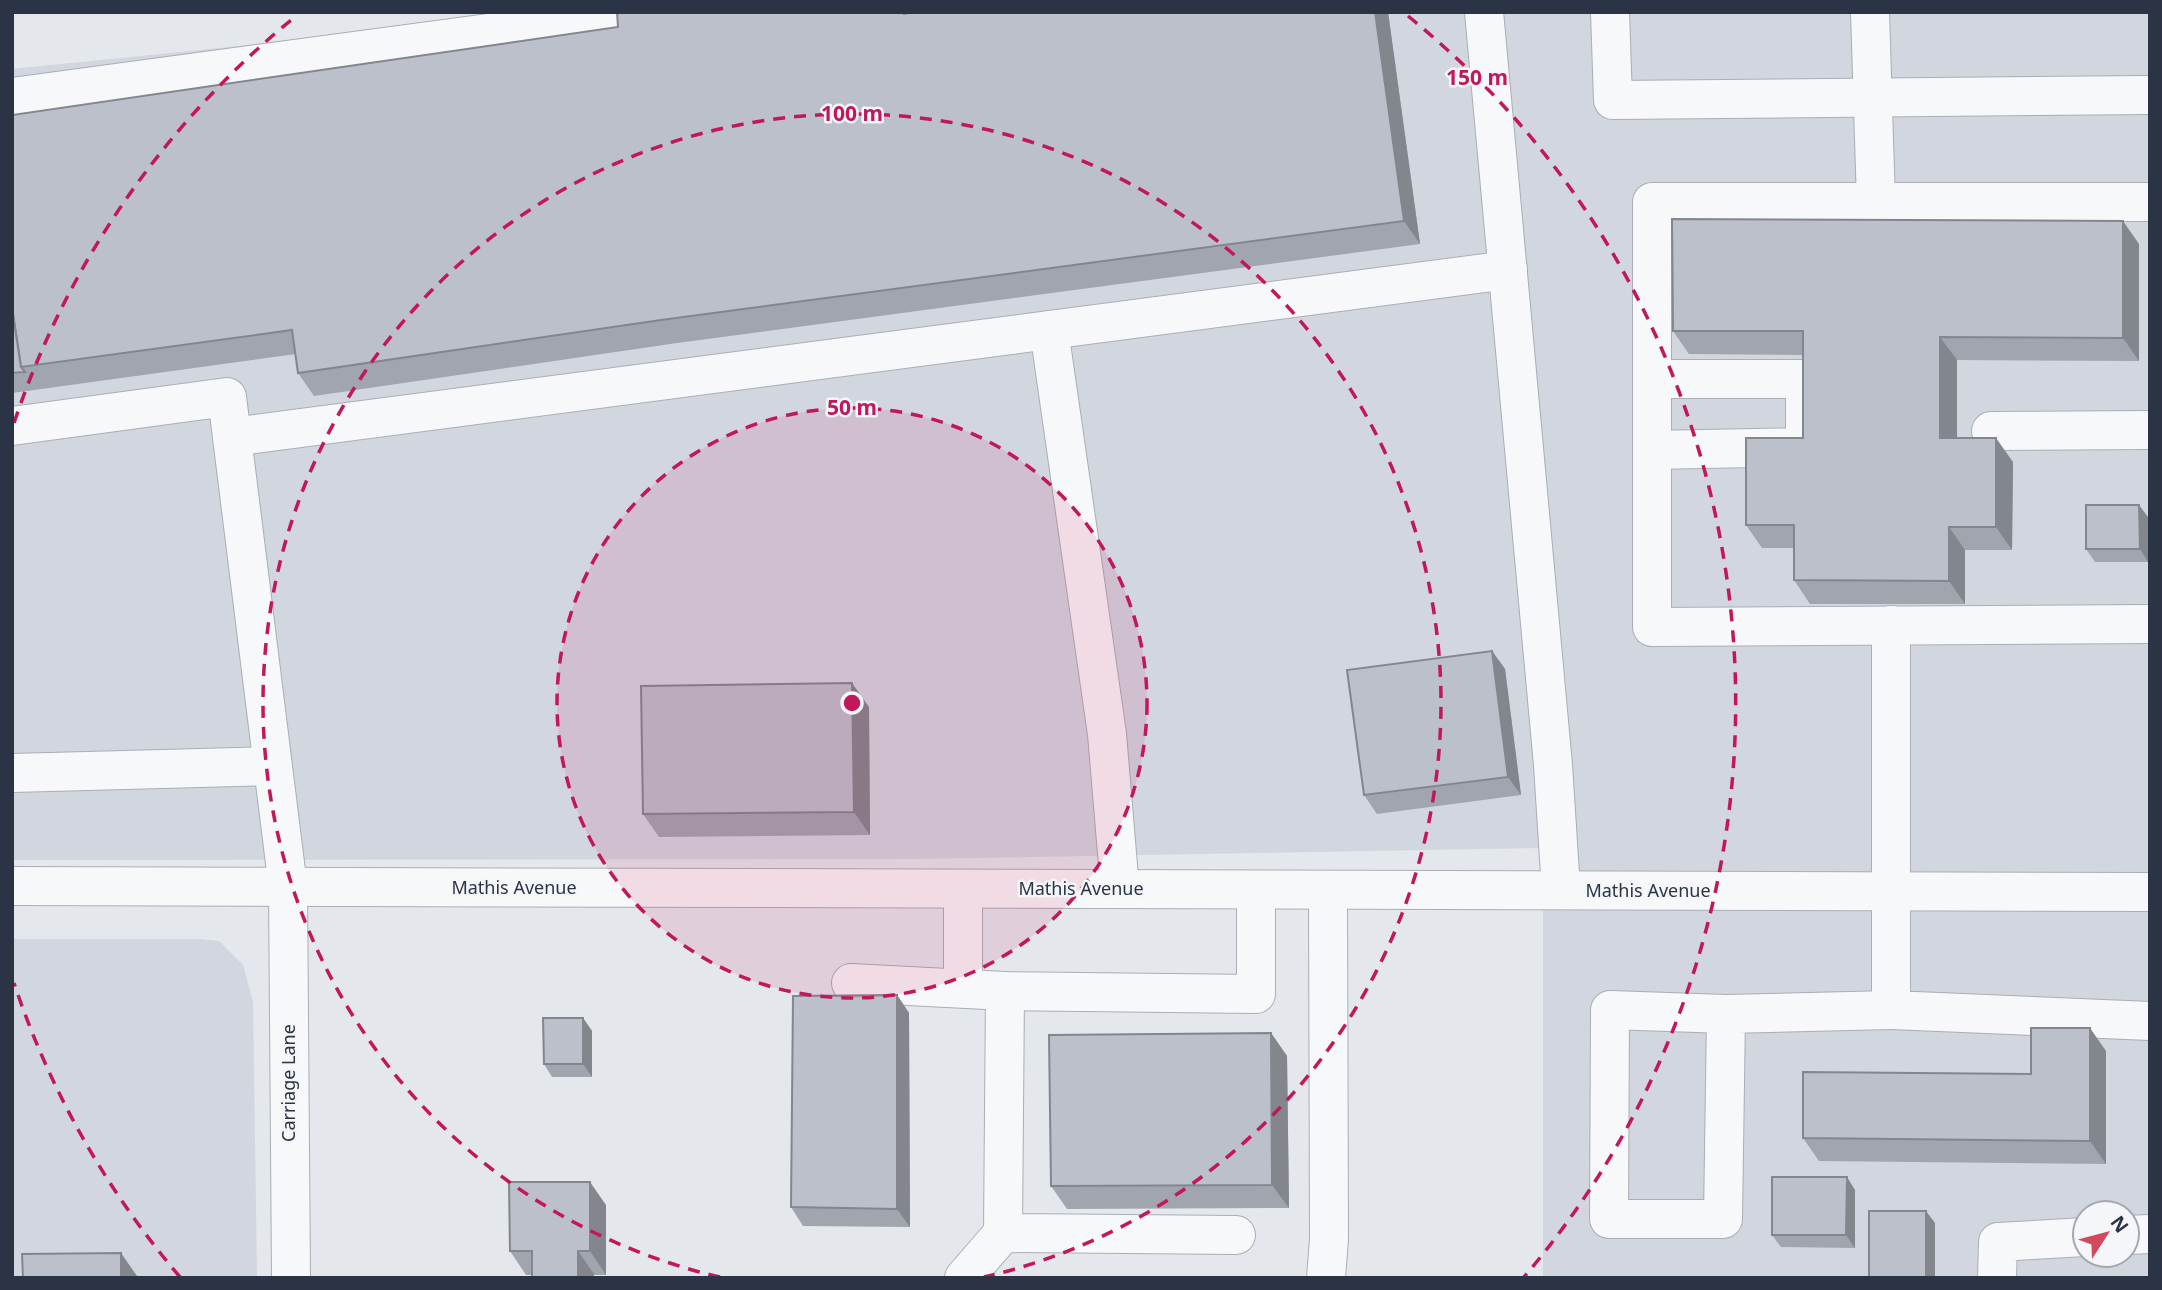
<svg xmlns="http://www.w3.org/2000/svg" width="2162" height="1290" font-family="'Noto Sans',sans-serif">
<rect width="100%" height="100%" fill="#e4e7ec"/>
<g fill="#d2d6de" fill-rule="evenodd">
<path d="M575,12H2150V1278H1543V848L912,859L12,860V69ZM2085,1213H2127V1255H2085Z"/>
<polygon points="12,939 200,939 219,941 243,965 253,1002 257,1278 12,1278"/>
</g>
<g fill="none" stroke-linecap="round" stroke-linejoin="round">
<defs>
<g id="minor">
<polyline points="1484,12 1553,765 1561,890"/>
<polyline points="1610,12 1613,100 2150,95"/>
<polyline points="1870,12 1876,202"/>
<polyline points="12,97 645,12"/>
<polyline points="2150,202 1652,202 1652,627 2150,624"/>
<polyline points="1049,330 1107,734 1120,889"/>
<polyline points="12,426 227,397 288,887 291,1278"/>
<polyline points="1991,431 2150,430"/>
<polyline points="232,437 1508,270"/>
<polyline points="1652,450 1805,447 1805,379 1652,379"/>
<polyline points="1891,625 1891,1010 2150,1021"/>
<polyline points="12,773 271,766"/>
<polyline points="12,886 2150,892"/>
<polyline points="963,889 963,988"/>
<polyline points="851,983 1005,991 1256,994 1256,890"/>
<polyline points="1005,991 1003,1233 1236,1235"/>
<polyline points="1726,1014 1723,1219 1609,1219 1610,1010 1726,1014 1891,1010"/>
<polyline points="2127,1235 2150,1234"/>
<polyline points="964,1278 1003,1233"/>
<polyline points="1326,1278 1329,1239 1328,890"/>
<polyline points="1997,1278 1998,1242 2085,1237"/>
</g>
</defs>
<use href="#minor" stroke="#a9aeb7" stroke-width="40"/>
<use href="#minor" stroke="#f7f8fa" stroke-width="38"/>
</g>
<g fill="#a1a5ae">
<polygon points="617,12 1388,12 1420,244 677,343 314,396 298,373 296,354 12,393 12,115 618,27"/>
<polygon points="2139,244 2139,361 1957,360 1957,438 2013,462 2012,550 1965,550 1965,604 1810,604 1794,580 1794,548 1762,548 1746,525 1803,438 1803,355 1689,354 1673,331"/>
<polygon points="2148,517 2148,562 2095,562 2086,549"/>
<polygon points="1492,651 1505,669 1521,795 1377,814 1364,795"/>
<polygon points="869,707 870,835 659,837 643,814"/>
<polygon points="897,995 909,1013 910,1227 803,1226 791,1207"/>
<polygon points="583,1018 592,1031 592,1077 552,1077 544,1064"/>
<polygon points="1271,1033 1287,1056 1289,1208 1067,1209 1051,1186"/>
<polygon points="2106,1051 2106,1164 1819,1161 1803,1138 2031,1074"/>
<polygon points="1855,1190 1855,1248 1781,1247 1772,1235"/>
<polygon points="606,1205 606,1275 526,1275 510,1251"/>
</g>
<g fill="#83868d">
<polygon points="1375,12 1388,12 1420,244 1404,221"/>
<polygon points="2123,221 2139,244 2139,361 2123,338"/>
<polygon points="1940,337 1957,360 1957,461 1940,438"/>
<polygon points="1996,438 2013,462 2012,550 1996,527"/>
<polygon points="2139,505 2148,517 2148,562 2140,549"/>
<polygon points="1949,527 1965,550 1965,604 1949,581"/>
<polygon points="1492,651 1505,669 1521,795 1508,777"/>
<polygon points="852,683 869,707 870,835 854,812"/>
<polygon points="897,995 909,1013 910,1227 897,1209"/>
<polygon points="583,1018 592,1031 592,1077 583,1064"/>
<polygon points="2090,1028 2106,1051 2106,1164 2090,1141"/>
<polygon points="1271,1033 1287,1056 1289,1208 1272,1185"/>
<polygon points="1847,1177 1855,1190 1855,1248 1846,1235"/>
<polygon points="590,1182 606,1205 606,1275 590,1251"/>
<polygon points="1926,1211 1935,1223 1935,1278 1926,1278"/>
<polygon points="578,1251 594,1274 594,1278 578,1278"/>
<polygon points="121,1253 137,1276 137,1278 121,1278"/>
</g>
<g fill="#bbc0ca" stroke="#83868d" stroke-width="2">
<polygon points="617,12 903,12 904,14 915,12 1375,12 1404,221 661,320 298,373 292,330 21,367 12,308 12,115 618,27"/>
<polygon points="1672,219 2123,221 2123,338 1940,337 1940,438 1996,438 1996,527 1949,527 1949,581 1794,580 1794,525 1746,525 1746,438 1803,438 1803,331 1673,331"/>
<polygon points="12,308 21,367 25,372 12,373"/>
<polygon points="2086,505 2139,505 2140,549 2086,549"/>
<polygon points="1492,651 1508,777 1364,795 1347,670"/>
<polygon points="852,683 854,812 643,814 641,686"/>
<polygon points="897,995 897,1209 791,1207 793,996"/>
<polygon points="543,1018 583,1018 583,1064 544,1064"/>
<polygon points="2031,1028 2090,1028 2090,1141 1803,1138 1803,1072 2031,1074"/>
<polygon points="1271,1033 1272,1185 1051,1186 1049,1035"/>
<polygon points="1772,1177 1847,1177 1846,1235 1772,1235"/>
<polygon points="509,1182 590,1182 590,1251 578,1251 578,1278 532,1278 532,1251 510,1251"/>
<rect x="1869" y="1211" width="57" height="67"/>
<polygon points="121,1253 121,1278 23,1278 22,1254"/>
</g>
<circle cx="852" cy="703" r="295" fill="#c2185b" fill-opacity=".12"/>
<g fill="none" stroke="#c2185b" stroke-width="3.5" stroke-dasharray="12 9">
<circle cx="852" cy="703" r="295"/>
<path d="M720 1277A589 589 0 1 1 984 1277"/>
<path d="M180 1277A884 884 0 0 1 14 983M14 423A884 884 0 0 1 296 16M1408 16A884 884 0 0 1 1524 1277"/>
</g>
<g text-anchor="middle" stroke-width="5" stroke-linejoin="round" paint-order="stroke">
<g font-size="18" fill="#2b3445" stroke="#f4f6f9">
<text x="514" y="894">Mathis Avenue</text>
<text x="1081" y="895">Mathis Avenue</text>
<text x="1648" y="897">Mathis Avenue</text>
<text transform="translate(289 1083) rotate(-90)" y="6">Carriage Lane</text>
</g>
</g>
<circle cx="852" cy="703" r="10" fill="#c2185b" stroke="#f4f6f9" stroke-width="3.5"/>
<g font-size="21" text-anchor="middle" font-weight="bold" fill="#c2185b" stroke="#f4f6f9" stroke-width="5" stroke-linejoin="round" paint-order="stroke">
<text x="1477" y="85">150 m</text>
<text x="852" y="121">100 m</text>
<text x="852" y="415">50 m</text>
</g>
<rect width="2162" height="1290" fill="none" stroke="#2b3445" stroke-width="28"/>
<g transform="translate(2106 1234) rotate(54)"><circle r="33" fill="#f4f6f9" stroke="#a4a8b1" stroke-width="2"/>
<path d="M0-5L12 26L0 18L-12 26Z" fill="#d1495b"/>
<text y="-10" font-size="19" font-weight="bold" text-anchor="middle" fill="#2b3445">N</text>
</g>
</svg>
